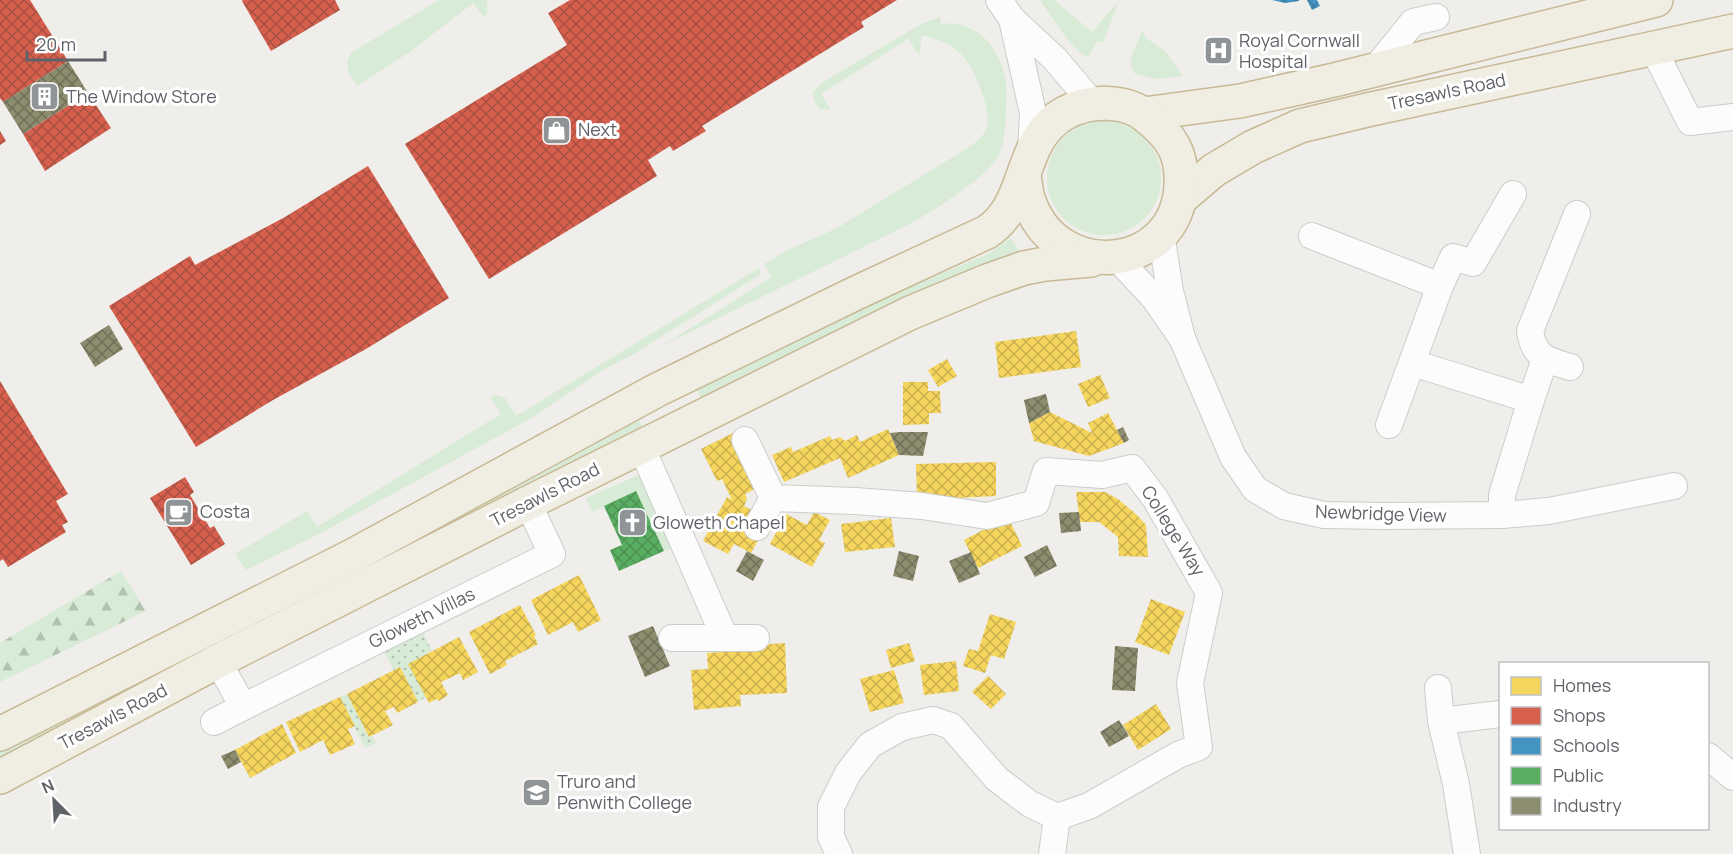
<svg xmlns="http://www.w3.org/2000/svg" width="1733" height="854" font-family="Manrope,sans-serif">
<defs>
<pattern id="forest-firs" width="22" height="20" patternUnits="userSpaceOnUse" patternTransform="scale(1.5)"><rect width="22" height="20" fill="#d8ebd6"/><path d="M5 1l3.5 6h-7zM16 11l3.5 6h-7z" fill="#b2c2b1"/></pattern>
<pattern id="garden-dots" width="8" height="8" patternUnits="userSpaceOnUse" patternTransform="scale(1.5)"><rect width="8" height="8" fill="#d8ebd6"/><path d="M2 2h.1M6 6h.1" fill="none" stroke="#b2c2b1" stroke-width="1.8" stroke-linecap="round"/></pattern>
<pattern id="homes-cross-hatch" width="8" height="8" patternUnits="userSpaceOnUse" patternTransform="scale(1.5)"><rect width="8" height="8" fill="#f6d55c"/><path d="M0 0l8 8M0 8l8-8" fill="none" stroke="#cab050"/></pattern>
<pattern id="shops-cross-hatch" width="8" height="8" patternUnits="userSpaceOnUse" patternTransform="scale(1.5)"><rect width="8" height="8" fill="#d6604d"/><path d="M0 0l8 8M0 8l8-8" fill="none" stroke="#a85042"/></pattern>
<pattern id="schools-cross-hatch" width="8" height="8" patternUnits="userSpaceOnUse" patternTransform="scale(1.5)"><rect width="8" height="8" fill="#4393c3"/><path d="M0 0l8 8M0 8l8-8" fill="none" stroke="#3b7ca2"/></pattern>
<pattern id="public-cross-hatch" width="8" height="8" patternUnits="userSpaceOnUse" patternTransform="scale(1.5)"><rect width="8" height="8" fill="#5aae61"/><path d="M0 0l8 8M0 8l8-8" fill="none" stroke="#4e9154"/></pattern>
<pattern id="industry-cross-hatch" width="8" height="8" patternUnits="userSpaceOnUse" patternTransform="scale(1.5)"><rect width="8" height="8" fill="#8c8c6e"/><path d="M0 0l8 8M0 8l8-8" fill="none" stroke="#70705a"/></pattern>
</defs>
<rect width="100%" height="100%" fill="#efeeea"/>
<g fill="#d8ebd6">
<path d="M439,0H487V13L484,17L473,3L411,51L357,86C350,74 342,65 352,52Z"/>
<path d="M1040,0H1054L1092,32L1118,2L1103,43L1097,41L1088,57C1073,52 1050,14 1040,0Z"/>
<path d="M940,17L941,24C975,20 998,45 1005,77C1007,87 1006,98 1006,109C1005,126 1006,142 997,158C985,179 932,211 910,224L662,346L772,277L764,264L786,251L837,228L966,149C973,145 982,138 986,130C993,111 974,66 960,53C950,43 935,39 922,35L919,55L908,39L821,94L831,110L820,109L814,101L813,92L820,84L921,24Z"/>
<polygon points="1142,31 1146,38 1165,51 1183,76 1154,79 1134,73 1130,61"/>
<circle cx="1104" cy="178" r="57"/>
<polygon points="1011,238 1022,255 703,402 696,388 833,320 988,254"/>
<polygon points="759,268 761,274 634,354 601,371 535,416 319,534 246,570 235,554 307,511 317,527 501,414 491,398 495,395 505,398 516,416"/>
<polygon points="638,418 645,432 0,765 0,748"/>
<polygon points="643,473 676,546 664,551 636,491 592,512 586,498"/>
</g>
<polygon fill="url(#forest-firs)" points="121,571 146,611 0,682 0,643"/>
<g fill="url(#garden-dots)">
<polygon points="422,630 432,651 409,664 426,697 418,702 400,667 394,670 383,650"/>
<polygon points="347,694 369,737 372,736 376,743 365,748 340,697"/>
</g>
<g fill="url(#homes-cross-hatch)">
<polygon points="1076,331 1081,367 999,378 995,342"/>
<polygon points="947,359 957,376 938,387 928,370"/>
<polygon points="1100,375 1110,398 1088,407 1078,384"/>
<polygon points="903,382 928,382 928,391 940,391 941,413 929,413 929,424 903,425"/>
<polygon points="1050,412 1092,433 1088,423 1108,413 1124,443 1089,456 1034,441 1029,423"/>
<polygon points="888,429 899,455 848,478 840,458 784,482 772,455 791,447 793,452 830,436 832,440 840,437 845,441 857,435 860,442"/>
<polygon points="735,432 752,466 755,489 745,494 747,499 744,506 751,510 743,525 761,535 751,553 734,544 728,554 703,541 727,497 732,500 722,479 717,481 701,449"/>
<polygon points="996,462 996,496 917,500 916,464"/>
<polygon points="1076,492 1105,492 1118,499 1137,515 1146,525 1148,557 1119,556 1118,537 1099,522 1080,522"/>
<polygon points="814,512 830,520 819,540 825,543 812,567 770,544 786,514 807,525"/>
<polygon points="1008,517 1022,546 978,568 964,540"/>
<polygon points="891,518 895,547 845,552 841,524"/>
<polygon points="579,575 601,620 578,632 573,622 548,635 531,600"/>
<polygon points="1151,599 1185,612 1169,655 1135,642"/>
<polygon points="520,605 536,635 534,636 538,644 505,661 507,665 490,674 469,632"/>
<polygon points="990,614 1016,622 1004,659 991,655 985,673 963,666 969,649 978,651"/>
<polygon points="459,637 478,672 463,680 460,673 441,682 448,695 439,701 437,699 429,703 408,664"/>
<polygon points="785,643 787,693 740,695 741,706 694,710 691,670 708,669 707,653 738,651 737,646"/>
<polygon points="909,643 915,661 891,668 886,650"/>
<polygon points="956,661 959,691 924,695 920,665"/>
<polygon points="400,667 418,702 397,713 394,707 385,711 393,725 369,737 347,694"/>
<polygon points="894,670 904,703 870,712 860,679"/>
<polygon points="988,676 1006,694 991,709 972,692"/>
<polygon points="340,697 355,726 348,729 355,744 330,755 323,740 300,752 286,722"/>
<polygon points="1156,704 1171,729 1138,750 1123,725"/>
<polygon points="282,724 296,753 250,778 235,750"/>
</g>
<g fill="url(#shops-cross-hatch)">
<polygon points="0,0 30,0 68,61 3,102 0,98"/>
<polygon points="243,0 335,0 340,10 271,51 242,1"/>
<polygon points="570,0 897,0 861,22 864,27 702,126 706,131 673,151 670,146 648,160 657,176 489,279 405,144 567,45 548,13"/>
<polygon points="88,93 111,128 45,171 23,134"/>
<polygon points="0,131 6,141 0,145"/>
<polygon points="368,166 449,298 366,349 273,400 196,447 109,306 190,256 195,265 285,217"/>
<polygon points="0,381 68,494 56,501 68,522 62,525 66,532 8,567 3,559 0,561"/>
<polygon points="185,477 194,492 190,495 210,528 214,526 225,544 191,565 150,498"/>
</g>
<g fill="url(#schools-cross-hatch)">
<polygon points="1272,0 1299,0 1299,1 1285,3"/>
<polygon points="1307,0 1317,0 1320,6 1312,10"/>
</g>
<polygon fill="url(#public-cross-hatch)" points="636,491 664,551 619,571 610,550 622,545 604,506"/>
<g fill="url(#industry-cross-hatch)">
<polygon points="68,61 88,93 23,134 3,102"/>
<polygon points="109,325 123,349 95,367 80,343"/>
<polygon points="1046,394 1050,412 1029,423 1024,400"/>
<polygon points="1123,427 1129,440 1124,443 1117,430"/>
<polygon points="900,432 928,432 923,456 899,455 890,433"/>
<polygon points="1079,512 1081,531 1061,533 1059,513"/>
<polygon points="1047,545 1057,566 1035,577 1024,557"/>
<polygon points="747,551 764,560 753,581 736,571"/>
<polygon points="899,551 919,556 913,581 893,576"/>
<polygon points="971,552 980,574 959,583 949,561"/>
<polygon points="653,626 670,666 645,677 628,636"/>
<polygon points="1115,646 1138,648 1135,691 1112,690"/>
<polygon points="1119,720 1129,736 1109,747 1100,732"/>
<polygon points="235,750 241,762 228,769 221,756"/>
</g>
<g fill="none" stroke-linecap="round" stroke-linejoin="round">
<defs>
<g id="minor">
<polyline points="999,0 1012,19 1055,59 1093,104"/>
<polyline points="1012,19 1033,113 1031,153"/>
<polyline points="1653,48 1690,122 1733,117"/>
<polyline points="1375,69 1413,22 1436,17"/>
<polyline points="1312,236 1440,286"/>
<polyline points="1116,257 1155,299 1182,338 1170,291 1161,234"/>
<polyline points="1182,338 1233,457 1255,489 1284,506 1324,515 1384,516 1502,515 1502,495 1531,400 1413,363"/>
<path d="M1570,367C1547,360 1534,358 1530,331L1577,214"/>
<polyline points="1531,400 1545,359"/>
<polyline points="1389,425 1440,286 1453,257 1473,263 1513,194"/>
<polyline points="745,440 773,498 855,501 922,506 987,516 1036,503 1046,471 1102,475 1132,468 1155,498 1209,593 1190,683 1199,747 1178,755 1089,806 1057,817 1052,854"/>
<polyline points="641,446 725,638 672,638"/>
<polyline points="1502,515 1549,511 1674,486"/>
<polyline points="757,527 773,498"/>
<polyline points="725,638 756,638"/>
<polyline points="218,661 243,707 552,554 528,503"/>
<polyline points="1438,688 1441,721"/>
<polyline points="214,722 243,707"/>
<polyline points="1708,756 1733,777"/>
<polyline points="839,854 831,837 831,807 848,773 870,745 902,727 933,720 951,726 997,779 1030,804 1057,817"/>
<polyline points="1467,854 1456,784 1441,721 1500,714"/>
</g>
<g id="highway">
<polyline points="1144,114 1240,101 1334,80 1656,0"/>
<polyline points="1180,199 1214,170 1253,147 1300,126 1367,110 1733,31"/>
<path d="M0,734L352,556L657,390L856,293L987,232C1031,203 1017,140 1065,113C1089,100 1126,99 1147,117C1172,137 1183,154 1181,187C1175,272 1060,283 1030,204C1026,195 1025,183 1024,173"/>
<polyline points="0,777 218,661 528,503 910,313 987,281 1024,268 1045,264 1091,260"/>
</g>
</defs>
<use href="#minor" stroke="#cbcccc" stroke-width="28"/>
<use href="#highway" stroke="#c8b996" stroke-width="36"/>
<use href="#minor" stroke="#fdfcfc" stroke-width="26"/>
<use href="#highway" stroke="#f0ede3" stroke-width="33"/>
</g>
<defs>
<symbol id="hospital-square" viewBox="-11 -11 22 22"><rect x="-9" y="-9" width="18" height="18" rx="4" fill="#919496" stroke="#fff"/><path d="M-5-5h3v3.5h4V-5h3V5h-3V1.5h-4V5h-3Z" fill="#fff"/></symbol>
<symbol id="building-square" viewBox="-11 -11 22 22"><rect x="-9" y="-9" width="18" height="18" rx="4" fill="#919496" stroke="#fff"/><path d="M-4-6H4V6H1V3H-1V6H-4ZM-2.5-4.3h1.7v1.8h-1.7ZM.8-4.3h1.7v1.8H.8ZM-2.5-1h1.7V.8h-1.7ZM.8-1h1.7V.8H.8Z" fill="#fff"/></symbol>
<symbol id="shop-square" viewBox="-11 -11 22 22"><rect x="-9" y="-9" width="18" height="18" rx="4" fill="#919496" stroke="#fff"/><path d="M-5-2.5h2.3a2.7 3.5 0 0 1 5.4 0H5L5.5 6h-11ZM-1.5-2.5h3a1.5 2.3 0 0 0-3 0Z" fill="#fff"/></symbol>
<symbol id="cafe-square" viewBox="-11 -11 22 22"><rect x="-9" y="-9" width="18" height="18" rx="4" fill="#919496" stroke="#fff"/><path d="M-5.5-4.5H6V0H3Q3 3.5 0 3.5H-2.5Q-5.5 3.5-5.5 0ZM3-3.2v2h1.7v-2ZM-6 4.5H4V6H-6Z" fill="#fff"/></symbol>
<symbol id="church-square" viewBox="-11 -11 22 22"><rect x="-9" y="-9" width="18" height="18" rx="4" fill="#919496" stroke="#fff"/><path d="M-1.2-6h2.4v3.5h3.3v2.4h-3.3V6h-2.4V-.1h-3.3v-2.4h3.3Z" fill="#fff"/></symbol>
<symbol id="university-square" viewBox="-11 -11 22 22"><rect x="-9" y="-9" width="18" height="18" rx="4" fill="#919496" stroke="#fff"/><path d="M0-5L7-2L0 1L-7-2ZM-4 1L0 2.5L4 1V4Q0 6-4 4Z" fill="#fff"/></symbol>
</defs>
<g fill-rule="evenodd">
<use href="#hospital-square" x="1202" y="34" width="33" height="33"/>
<use href="#building-square" x="28" y="80" width="33" height="33"/>
<use href="#shop-square" x="540" y="114" width="33" height="33"/>
<use href="#cafe-square" x="162" y="496" width="33" height="33"/>
<use href="#church-square" x="616" y="506" width="33" height="33"/>
<use href="#university-square" x="520" y="776" width="33" height="33"/>
</g>
<g text-anchor="middle" stroke-width="6" stroke-linejoin="round" paint-order="stroke">
<g font-size="18" fill="#5f6368" stroke="#fff" text-anchor="start">
<text x="1239" y="47">Royal Cornwall<tspan x="1239" dy="21">Hospital</tspan></text>
<text x="66" y="103">The Window Store</text>
<text x="578" y="136">Next</text>
<text x="200" y="518">Costa</text>
<text x="653" y="529">Gloweth Chapel</text>
<text x="557" y="788">Truro and<tspan x="557" dy="21">Penwith College</tspan></text>
</g>
<g font-size="18" fill="#5f6368" stroke="#fff">
<text transform="translate(1447 92) rotate(-12)" y="6">Tresawls Road</text>
<text transform="translate(545 495) rotate(-27)" y="6">Tresawls Road</text>
<text transform="translate(1381 514) rotate(2)" y="6">Newbridge View</text>
<text transform="translate(1173 531) rotate(58)" y="6">College Way</text>
<text transform="translate(422 618) rotate(-26)" y="6">Gloweth Villas</text>
<text transform="translate(113 717) rotate(-28)" y="6">Tresawls Road</text>
</g>
</g>
<rect x="1499" y="662" width="210" height="168" fill="#ffffff" stroke="#bfc1c3" stroke-width="1.5"/>
<rect x="1511" y="677" width="30" height="18" fill="#f6d55c" stroke="#bfc1c3" stroke-width="1.5"/>
<text x="1553" y="692" font-size="18" fill="#5f6368">Homes</text>
<rect x="1511" y="707" width="30" height="18" fill="#d6604d" stroke="#bfc1c3" stroke-width="1.5"/>
<text x="1553" y="722" font-size="18" fill="#5f6368">Shops</text>
<rect x="1511" y="737" width="30" height="18" fill="#4393c3" stroke="#bfc1c3" stroke-width="1.5"/>
<text x="1553" y="752" font-size="18" fill="#5f6368">Schools</text>
<rect x="1511" y="767" width="30" height="18" fill="#5aae61" stroke="#bfc1c3" stroke-width="1.5"/>
<text x="1553" y="782" font-size="18" fill="#5f6368">Public</text>
<rect x="1511" y="797" width="30" height="18" fill="#8c8c6e" stroke="#bfc1c3" stroke-width="1.5"/>
<text x="1553" y="812" font-size="18" fill="#5f6368">Industry</text>
<g transform="translate(54 800) rotate(336)" stroke="#ffffff" stroke-width="4.5" paint-order="stroke">
<path d="M0-4.5L10 22L0 15L-10 22Z" fill="#5f6368"/>
<text y="-9" font-size="16" font-weight="bold" text-anchor="middle" fill="#5f6368">N</text>
</g>
<path d="M27 51v9h78v-9" fill="none" stroke="#5f6368" stroke-width="3"/>
<text x="36" y="51" font-size="18" fill="#5f6368" stroke="#ffffff" stroke-width="4.5" paint-order="stroke">20 m</text>
</svg>
